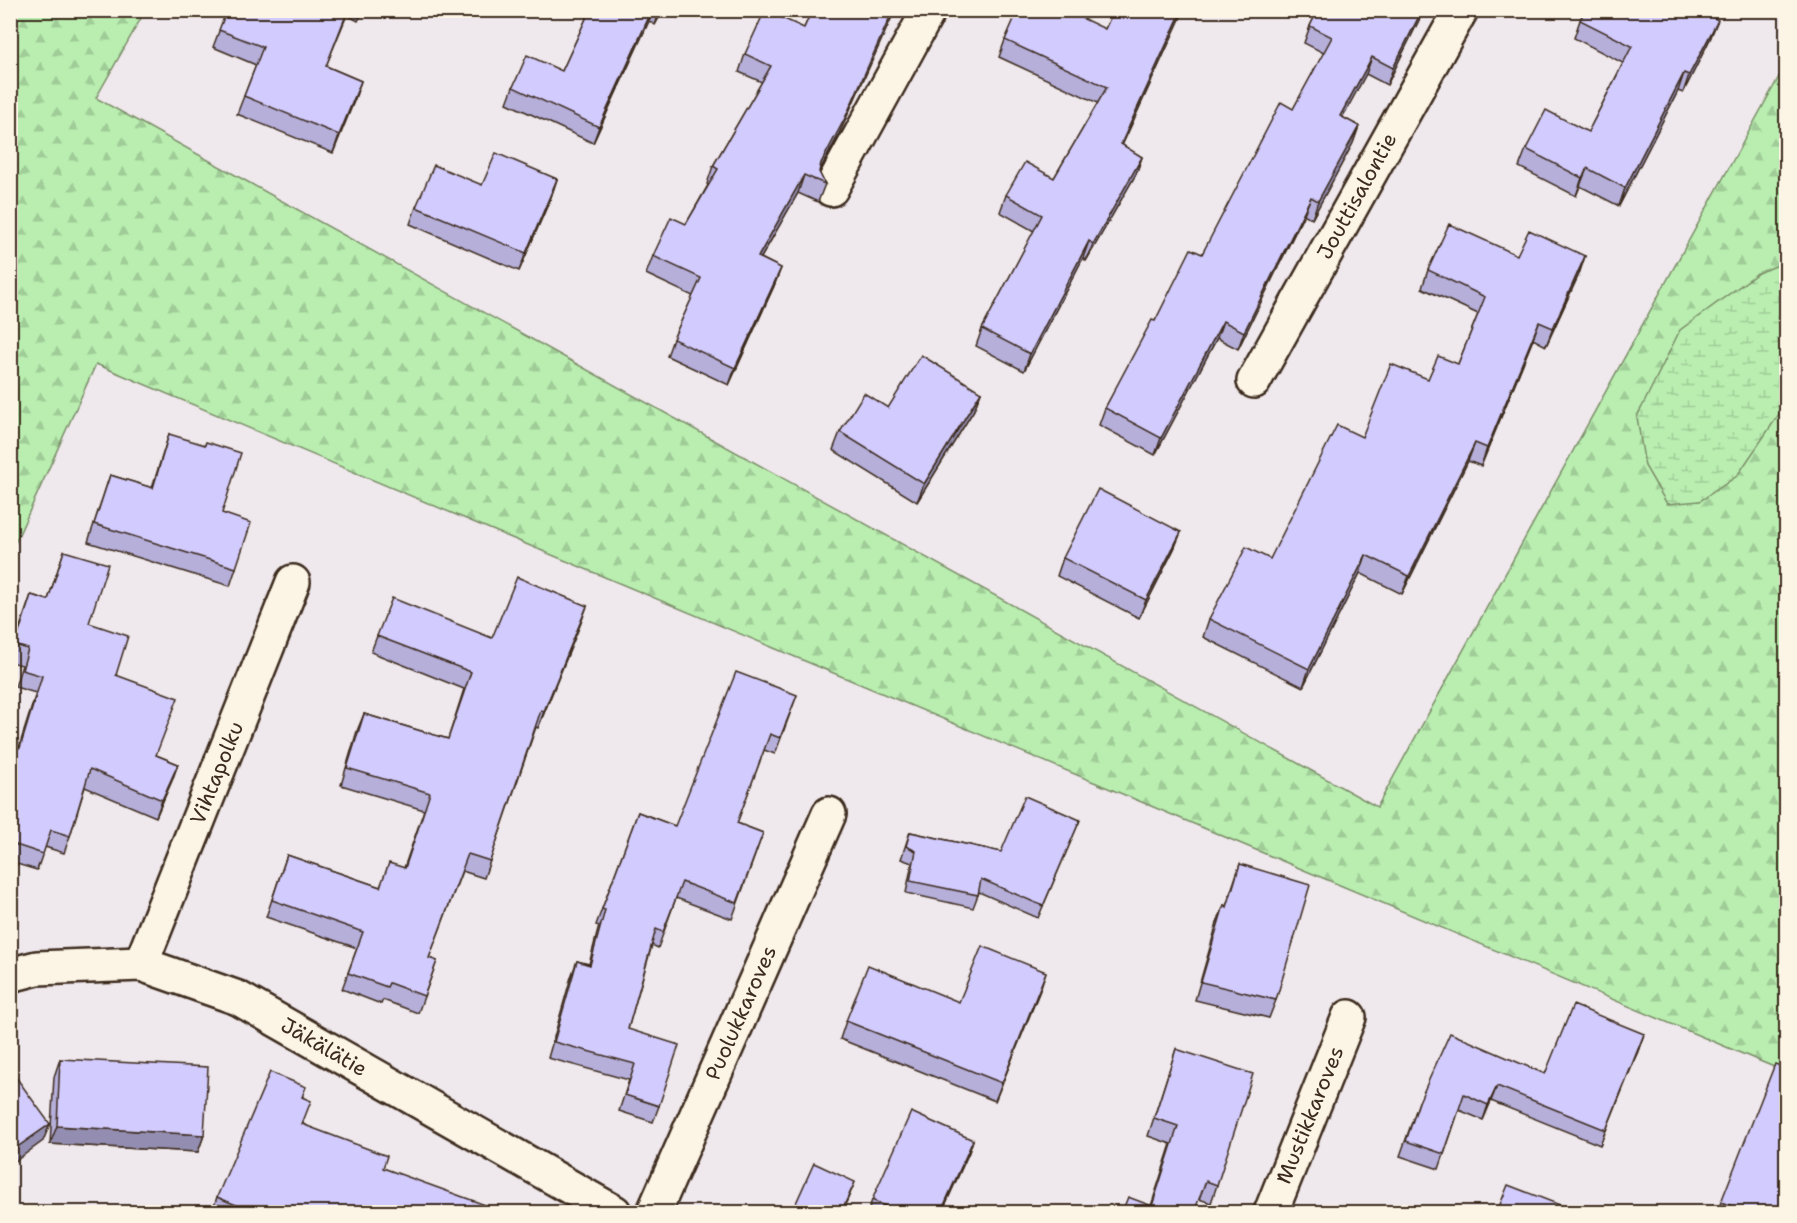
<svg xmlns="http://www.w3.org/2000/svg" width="1797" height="1223" font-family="'Shantell Sans',sans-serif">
<defs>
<pattern id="forest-firs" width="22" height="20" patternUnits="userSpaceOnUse" patternTransform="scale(1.5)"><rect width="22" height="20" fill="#b9eeb0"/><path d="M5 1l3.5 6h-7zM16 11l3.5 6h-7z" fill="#a0cc97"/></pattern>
<pattern id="wetland-marsh" width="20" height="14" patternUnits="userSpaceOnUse" patternTransform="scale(1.5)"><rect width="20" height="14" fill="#b9eeb0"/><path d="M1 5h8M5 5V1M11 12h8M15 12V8" fill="none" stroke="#a0cc97"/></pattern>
</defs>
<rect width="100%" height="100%" fill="#efe8ec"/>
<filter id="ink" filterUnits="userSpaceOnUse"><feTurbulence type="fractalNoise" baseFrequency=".0167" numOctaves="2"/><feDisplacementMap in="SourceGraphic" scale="12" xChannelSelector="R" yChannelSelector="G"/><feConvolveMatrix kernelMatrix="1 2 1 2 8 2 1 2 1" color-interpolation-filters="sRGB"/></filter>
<g filter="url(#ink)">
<polygon fill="url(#forest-firs)" stroke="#7a8c67" stroke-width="1.5" points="11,11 145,11 96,98 1377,807 1786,64 1786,1072 96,364 11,552"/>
<polygon fill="url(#wetland-marsh)" stroke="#7a8c67" stroke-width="1.5" points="1786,262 1786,404 1737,476 1700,501 1667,504 1645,466 1637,417 1680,330 1758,273"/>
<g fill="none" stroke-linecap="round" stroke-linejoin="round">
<defs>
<g id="minor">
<polyline points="831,189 929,10"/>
<polyline points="1254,381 1461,10"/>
<polyline points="141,964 293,582"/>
<polyline points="10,975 37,968 141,964 238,998 614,1212"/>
<polyline points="654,1212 829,814"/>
<polyline points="1271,1212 1349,1017"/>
</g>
</defs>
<use href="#minor" stroke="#3b2a1e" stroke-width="38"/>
<use href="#minor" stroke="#fcf5e5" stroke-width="33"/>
</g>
<g fill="#b5afda" stroke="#3b2a1e" stroke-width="1.5">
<polygon points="227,10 364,10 358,21 347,15 326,66 361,81 333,153 237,114 256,65 213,47"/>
<polygon points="590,10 663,10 655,25 649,21 593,143 507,103 513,87 562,71"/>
<polygon points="812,10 895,10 838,136 819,172 825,184 818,202 798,193 761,258 781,268 774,286 729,385 667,356 673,339 693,296 646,274 653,256 686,224 708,185 707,184 713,166 762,82 739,72 745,54 804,28"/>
<polygon points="1114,10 1184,10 1122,145 1142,157 1136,174 1086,261 1083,258 1024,371 976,346 982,329 1034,231 1000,212 1006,195 1054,178 1098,103 999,57 1005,40 1105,29"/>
<polygon points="1318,10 1424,10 1387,85 1366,74 1342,117 1359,126 1353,143 1312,219 1304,214 1238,349 1217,338 1155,455 1099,425 1105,408 1155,321 1202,254 1293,109 1324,53 1304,43 1310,26"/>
<polygon points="1585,10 1704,10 1703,12 1711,37 1683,93 1678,91 1619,206 1580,186 1576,196 1519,167 1526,149 1588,132 1623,63 1574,38 1580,20"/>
<polygon points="557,179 551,197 519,271 410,224 416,207 482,185"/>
<polygon points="1517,255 1585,256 1579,274 1546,346 1533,339 1481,466 1468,461 1402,594 1360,573 1303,687 1203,637 1209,619 1270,559 1362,437 1428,379 1458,364 1478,314 1422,288 1428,270"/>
<polygon points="981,392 974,410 917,502 833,450 840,432 888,408"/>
<polygon points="169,434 222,513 236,568 230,586 88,542 110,475 152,488"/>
<polygon points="1181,532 1174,549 1139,618 1057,576 1063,558"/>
<polygon points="64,551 89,623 116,675 156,755 178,764 156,817 85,787 70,836 64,853 45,847 37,870 10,862 10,745 19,747 36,693 15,687 22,665 10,662 10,656 31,595 48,600"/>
<polygon points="587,606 538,728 536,727 484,878 462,871 429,958 437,961 418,1013 383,1000 381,1004 342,989 357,948 266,917 287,855 380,887 404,868 424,810 341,785 357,731 364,714 448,739 464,689 371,652 377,636 492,638"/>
<polygon points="797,695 775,754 764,750 737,823 763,833 732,919 676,898 658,948 652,945 628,1029 659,1106 653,1122 619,1111 629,1080 548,1058 571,977 577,961 589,964 599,926 596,925 638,812 675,826"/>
<polygon points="1080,820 1038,918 979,892 973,908 906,893 912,863 901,859 910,832 1001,852"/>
<polygon points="1240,864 1276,1000 1269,1018 1195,1000 1217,923 1224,905 1226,906"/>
<polygon points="1040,990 995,1101 840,1039 846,1021 959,1002"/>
<polygon points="1644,1034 1600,1145 1491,1101 1483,1120 1459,1110 1439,1169 1400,1156 1419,1102 1545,1074"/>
<polygon points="1176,1049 1217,1185 1211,1203 1199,1199 1151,1206 1171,1144 1148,1136"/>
<polygon points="60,1059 204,1135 198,1152 50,1144 54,1077"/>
<polygon points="303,1097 303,1124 383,1168 486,1212 212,1212 217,1197"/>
<polygon points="973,1140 969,1152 942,1212 868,1212 872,1200"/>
<polygon points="1721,1202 1786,1212 1717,1212"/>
</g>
<g fill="#938eb1" stroke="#3b2a1e" stroke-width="1.5">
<polygon points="652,10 649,21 593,143 599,127"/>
<polygon points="660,10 663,10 655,25"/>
<polygon points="893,10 895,10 838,136 814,181 821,163"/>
<polygon points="1182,10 1184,10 1115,161 1121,144"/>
<polygon points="1422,10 1424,10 1387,85 1393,68"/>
<polygon points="1718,20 1711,37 1683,93 1689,75"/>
<polygon points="1372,57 1366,74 1334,133 1340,116"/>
<polygon points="1684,73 1678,91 1619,206 1625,188"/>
<polygon points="361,81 355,99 333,153 339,135"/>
<polygon points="1359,126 1353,143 1312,219 1318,201"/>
<polygon points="1142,157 1136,174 1086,261 1093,244"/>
<polygon points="1587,168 1580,186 1576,196 1582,178"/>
<polygon points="804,175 798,193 751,275 758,257"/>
<polygon points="557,179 551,197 519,271 526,253"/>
<polygon points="1311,197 1304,214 1238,349 1244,332"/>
<polygon points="1089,241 1083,258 1024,371 1030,354"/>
<polygon points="1585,256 1579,274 1546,346 1553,328"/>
<polygon points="781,268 774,286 729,385 735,368"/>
<polygon points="1223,321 1217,338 1155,455 1161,438"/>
<polygon points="1539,322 1533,339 1481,466 1487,448"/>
<polygon points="981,392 974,410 917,502 924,484"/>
<polygon points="1475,443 1468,461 1402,594 1409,576"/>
<polygon points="1181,532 1174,549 1139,618 1146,600"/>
<polygon points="1366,555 1360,573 1303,687 1309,669"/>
<polygon points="587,606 581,623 538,728 544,711"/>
<polygon points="178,764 172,781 156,817 162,800"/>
<polygon points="1046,972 1040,990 995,1101 1002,1083"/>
<polygon points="1644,1034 1639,1049 1600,1145 1606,1130"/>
<polygon points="1497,1086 1491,1101 1483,1120 1488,1105"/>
<polygon points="50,1124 43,1141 10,1165 10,1152"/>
<polygon points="57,1126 204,1135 198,1152 50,1144"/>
<polygon points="973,1140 969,1152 942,1212 941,1212"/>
<polygon points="855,1182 850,1194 842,1212 841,1212"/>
</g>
<g fill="#d2cbfd" stroke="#3b2a1e" stroke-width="1.5">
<polygon points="227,10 348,10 326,66 361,81 339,135 244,96 263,47 219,30"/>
<polygon points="590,10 652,10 599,127 513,87 527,55 562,71"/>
<polygon points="765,10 804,28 812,10 893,10 845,118 821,163 819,172 825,184 804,175 758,257 781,268 735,368 673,339 701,278 653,256 671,217 686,224 718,169 713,166 771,66 745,54"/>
<polygon points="1018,10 1065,10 1105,29 1114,10 1182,10 1121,144 1142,157 1093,244 1089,241 1030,354 982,329 1042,215 1006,195 1025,162 1054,178 1107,87 1005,40"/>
<polygon points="1318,10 1422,10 1393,68 1372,57 1340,116 1359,126 1318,201 1311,197 1244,332 1223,321 1161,438 1105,408 1152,320 1155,321 1191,249 1202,254 1281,102 1293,109 1332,37 1310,26"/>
<polygon points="1585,10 1701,10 1701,11 1718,20 1689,75 1684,73 1625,188 1587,168 1582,178 1526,149 1546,110 1588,132 1632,46 1580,20"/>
<polygon points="496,153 557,179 526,253 416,207 434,165 482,185"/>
<polygon points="1449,224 1517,255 1529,230 1585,256 1553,328 1539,322 1487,448 1475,443 1409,576 1366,555 1309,669 1209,619 1246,547 1270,559 1337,425 1362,437 1391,364 1428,379 1438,356 1458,364 1485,297 1428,270"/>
<polygon points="921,355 981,392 924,484 840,432 864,393 888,408"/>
<polygon points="169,434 205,445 206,442 241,453 222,513 251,523 236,568 94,524 110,475 153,488"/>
<polygon points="1098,489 1181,532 1146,600 1063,558"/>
<polygon points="64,551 108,564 89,623 128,636 116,675 178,698 156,755 178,764 162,800 90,769 70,836 51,830 43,854 10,843 10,745 20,748 42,676 22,670 28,649 15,645 31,595 48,600"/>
<polygon points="517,577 587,606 544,711 541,710 490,861 468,854 429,958 437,961 424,996 389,983 387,987 348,973 363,932 272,900 287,855 380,887 389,863 405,868 430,793 347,768 364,714 448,739 471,672 377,636 392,598 492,638"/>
<polygon points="736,672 797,695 780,738 770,734 737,823 763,833 737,903 682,882 663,932 656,929 628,1029 679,1045 659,1106 625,1095 635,1064 554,1042 577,961 590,965 605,910 602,909 638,812 675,826"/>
<polygon points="1025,796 1080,820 1043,906 981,879 978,895 910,881 916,851 906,846 910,832 1001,852"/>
<polygon points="1240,864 1310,885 1276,1000 1201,982 1224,905 1227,907"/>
<polygon points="982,946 1046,972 1002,1083 846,1021 868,965 959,1002"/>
<polygon points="1573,1005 1644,1034 1606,1130 1497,1086 1488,1105 1464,1094 1444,1154 1406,1141 1419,1102 1450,1033 1545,1074"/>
<polygon points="1176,1049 1253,1074 1217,1185 1206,1181 1194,1212 1122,1212 1128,1197 1152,1206 1178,1126 1154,1118"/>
<polygon points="60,1059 208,1067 204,1135 57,1126"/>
<polygon points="1775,1064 1786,1068 1786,1212 1749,1212 1721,1202"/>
<polygon points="10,1069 50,1124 10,1152"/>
<polygon points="270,1072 306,1087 302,1097 311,1101 302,1124 387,1156 383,1168 488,1206 486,1212 253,1212 217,1197"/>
<polygon points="911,1112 973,1140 941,1212 899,1212 872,1200"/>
<polygon points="814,1163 855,1182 841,1212 792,1212"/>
<polygon points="1508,1185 1565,1207 1563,1212 1497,1212"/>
</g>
</g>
<g text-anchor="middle" stroke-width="4.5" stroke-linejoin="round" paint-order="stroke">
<g font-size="21" fill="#3b2a1e" stroke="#fcf5e5">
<text transform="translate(1357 196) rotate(-61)" y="7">Jouttisalontie</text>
<text transform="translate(217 773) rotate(-68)" y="7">Vihtapolku</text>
<text transform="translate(741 1013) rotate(-66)" y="7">Puolukkaroves</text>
<text transform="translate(324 1047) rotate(30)" y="7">Jäkälätie</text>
<text transform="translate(1310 1115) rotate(-68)" y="7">Mustikkaroves</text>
</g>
</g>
<rect width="1797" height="1223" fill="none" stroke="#fcf5e5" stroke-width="36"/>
<rect x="18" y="18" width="1761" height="1187" fill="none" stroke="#3b2a1e" stroke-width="2" filter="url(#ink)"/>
</svg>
